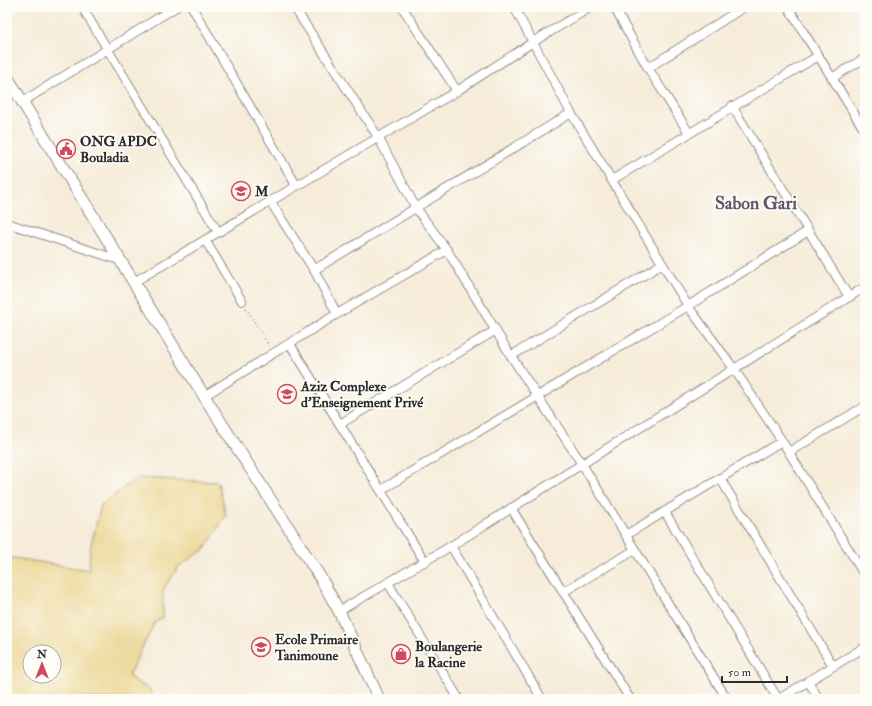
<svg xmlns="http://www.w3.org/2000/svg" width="872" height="706" font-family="'IM FELL Double Pica',serif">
<rect width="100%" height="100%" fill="#fdfcf7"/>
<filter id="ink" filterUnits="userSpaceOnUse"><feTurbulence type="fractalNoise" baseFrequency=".025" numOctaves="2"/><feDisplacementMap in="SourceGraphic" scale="8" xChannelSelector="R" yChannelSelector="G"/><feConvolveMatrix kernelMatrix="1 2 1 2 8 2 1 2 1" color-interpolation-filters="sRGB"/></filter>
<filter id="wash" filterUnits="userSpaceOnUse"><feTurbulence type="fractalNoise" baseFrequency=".012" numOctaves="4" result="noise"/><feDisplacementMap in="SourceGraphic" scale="16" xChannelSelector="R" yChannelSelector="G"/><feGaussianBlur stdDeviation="0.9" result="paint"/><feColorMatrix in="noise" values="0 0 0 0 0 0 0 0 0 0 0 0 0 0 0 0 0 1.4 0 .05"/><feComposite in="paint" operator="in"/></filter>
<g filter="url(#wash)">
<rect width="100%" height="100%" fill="#f6ecd9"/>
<path fill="#eeda9e" stroke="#8c8264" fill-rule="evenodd" d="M137,478L218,482L226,515L205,549L179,566L163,590V618L155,622L128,676L151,691L152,699H7V557L89,570L90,549L101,505ZM30,652H54V676H30Z"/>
</g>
<g filter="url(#ink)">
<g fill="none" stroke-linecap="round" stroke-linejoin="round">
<defs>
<g id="minor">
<polyline points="82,7 218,232"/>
<polyline points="192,7 296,185"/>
<polyline points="294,7 378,137 416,208 447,250 511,356 582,464 727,699"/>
<polyline points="402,7 457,91"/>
<polyline points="514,7 571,113 688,306 734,369 782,441 865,576"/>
<polyline points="614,7 648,68 689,133"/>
<polyline points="788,7 865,131"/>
<polyline points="648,68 744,7"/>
<polyline points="832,78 865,58"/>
<polyline points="22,102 176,7"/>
<polyline points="732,106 849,297"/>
<polyline points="612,180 818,56"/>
<polyline points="270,201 314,270 337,314"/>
<polyline points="7,223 122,261"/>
<polyline points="205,240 242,301"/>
<polyline points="314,270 571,113"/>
<polyline points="134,282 457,91 533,42 591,7"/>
<polyline points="290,344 425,562"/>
<polyline points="511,356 662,264"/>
<polyline points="204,396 337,314 447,250"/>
<polyline points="340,424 496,330"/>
<polyline points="789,452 865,406"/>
<polyline points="720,478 833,666"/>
<polyline points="381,490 688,306 808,231"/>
<polyline points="511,508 630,699"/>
<polyline points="665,512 778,699"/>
<polyline points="626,535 782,441"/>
<polyline points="451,546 542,699"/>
<polyline points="388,583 459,699"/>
<polyline points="563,592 635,550"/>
<polyline points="339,611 451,546 865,287"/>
<polyline points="808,681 819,699"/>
<polyline points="779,699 865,647"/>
</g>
<polyline id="tertiary" points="7,77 204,396 320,577 339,611 379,699"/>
</defs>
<use href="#minor" stroke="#908c82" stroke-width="10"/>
<use href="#tertiary" stroke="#908c82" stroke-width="13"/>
<polyline stroke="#908c82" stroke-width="1.5" stroke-dasharray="1 3" stroke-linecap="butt" points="246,308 269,346"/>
<use href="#minor" stroke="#fff" stroke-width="8"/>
<use href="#tertiary" stroke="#fff" stroke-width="11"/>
</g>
</g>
<defs>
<symbol id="civic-ring" viewBox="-11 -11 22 22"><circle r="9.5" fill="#fdfcf7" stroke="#d1495b" stroke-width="1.5"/><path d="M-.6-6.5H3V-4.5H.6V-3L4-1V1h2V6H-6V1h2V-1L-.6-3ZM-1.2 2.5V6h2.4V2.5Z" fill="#d1495b"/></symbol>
<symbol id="school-ring" viewBox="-11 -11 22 22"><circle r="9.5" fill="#fdfcf7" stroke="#d1495b" stroke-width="1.5"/><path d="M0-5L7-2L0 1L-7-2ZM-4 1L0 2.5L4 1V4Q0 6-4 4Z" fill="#d1495b"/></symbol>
<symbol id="shop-ring" viewBox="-11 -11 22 22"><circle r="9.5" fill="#fdfcf7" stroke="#d1495b" stroke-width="1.5"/><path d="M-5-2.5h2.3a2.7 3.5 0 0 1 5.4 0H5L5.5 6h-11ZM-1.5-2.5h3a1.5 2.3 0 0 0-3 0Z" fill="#d1495b"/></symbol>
</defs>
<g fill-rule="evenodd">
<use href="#civic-ring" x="55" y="138" width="22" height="22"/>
<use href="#school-ring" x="230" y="180" width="22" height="22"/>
<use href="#school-ring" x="276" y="383" width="22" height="22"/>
<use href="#school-ring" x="250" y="636" width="22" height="22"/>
<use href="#shop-ring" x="390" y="643" width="22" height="22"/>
</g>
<g text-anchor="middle" stroke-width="3.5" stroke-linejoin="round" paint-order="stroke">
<g font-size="14" font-weight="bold" fill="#2b2b2b" stroke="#fdfcf7" text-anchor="start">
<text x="80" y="146">ONG APDC<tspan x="80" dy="16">Bouladia</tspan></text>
<text x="255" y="196">M</text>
<text x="301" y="391">Aziz Complexe<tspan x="301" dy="16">d'Enseignement Privé</tspan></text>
<text x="275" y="644">Ecole Primaire<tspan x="275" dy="16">Tanimoune</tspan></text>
<text x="415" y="651">Boulangerie<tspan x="415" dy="16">la Racine</tspan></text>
</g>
<g font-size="18" font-weight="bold" fill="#5e5a6a" stroke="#fdfcf7">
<text x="756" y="209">Sabon Gari</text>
</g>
</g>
<rect width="872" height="706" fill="none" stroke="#fdfcf7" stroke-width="24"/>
<g transform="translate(42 664)"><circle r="19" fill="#fdfcf7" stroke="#a9a8a5"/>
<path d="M0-3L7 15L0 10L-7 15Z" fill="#d1495b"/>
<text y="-6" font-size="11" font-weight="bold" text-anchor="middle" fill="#2b2b2b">N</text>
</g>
<path d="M722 676v6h65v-6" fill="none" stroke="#2b2b2b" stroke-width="2"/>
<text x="728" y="676" font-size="12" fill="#2b2b2b" stroke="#fdfcf7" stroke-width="3" paint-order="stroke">50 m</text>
</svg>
